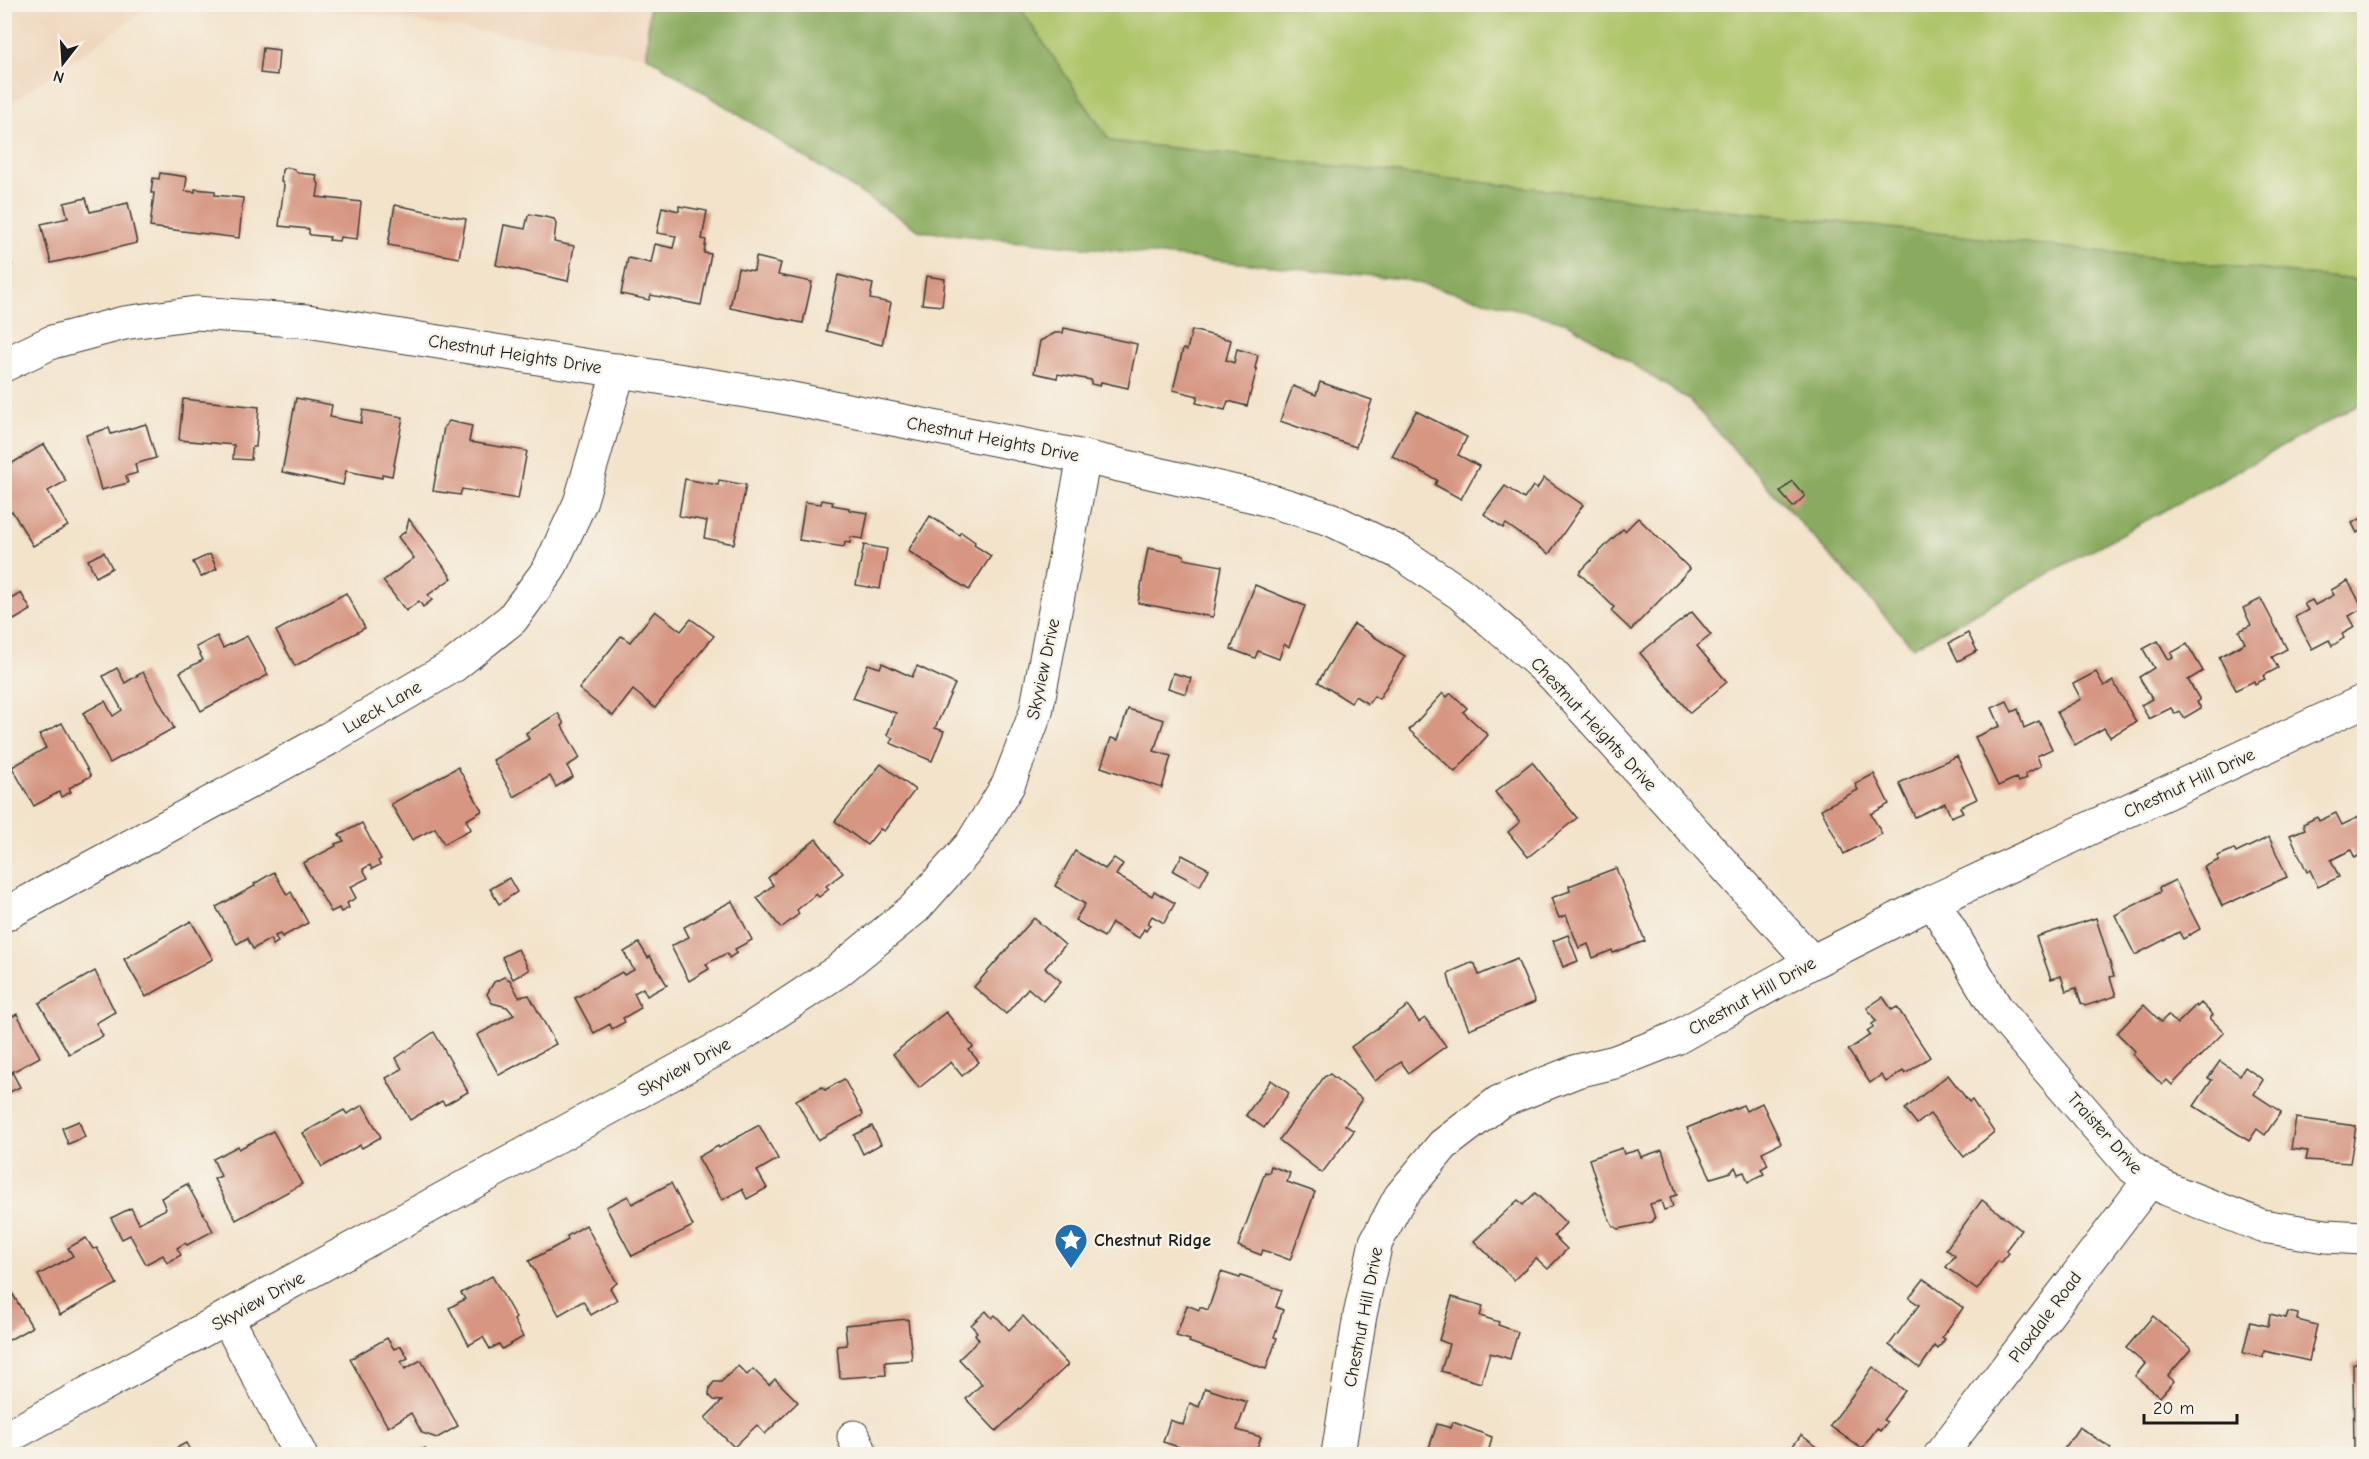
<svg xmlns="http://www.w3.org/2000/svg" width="2369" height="1459" font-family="'Comic Neue',sans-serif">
<rect width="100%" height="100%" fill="#f7f3e8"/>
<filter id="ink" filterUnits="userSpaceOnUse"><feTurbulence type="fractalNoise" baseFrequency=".0167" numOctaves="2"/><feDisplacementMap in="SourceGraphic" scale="12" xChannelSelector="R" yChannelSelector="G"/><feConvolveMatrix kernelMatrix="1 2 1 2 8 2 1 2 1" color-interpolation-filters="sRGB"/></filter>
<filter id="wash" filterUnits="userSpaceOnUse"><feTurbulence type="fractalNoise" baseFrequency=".008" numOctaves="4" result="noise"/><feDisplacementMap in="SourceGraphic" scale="24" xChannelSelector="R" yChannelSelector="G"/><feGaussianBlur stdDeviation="1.35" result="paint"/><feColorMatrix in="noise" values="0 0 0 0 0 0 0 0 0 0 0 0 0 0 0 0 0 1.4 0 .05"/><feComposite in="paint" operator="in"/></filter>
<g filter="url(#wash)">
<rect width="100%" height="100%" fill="#f3e3cb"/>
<g fill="#efd6bc">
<polygon points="5,4 153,4 153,5 5,107"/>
<polygon points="303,5 649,5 647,56"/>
</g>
<polygon fill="#aec56a" stroke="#657043" stroke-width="1.5" points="1018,5 2364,5 2364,281 1109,141"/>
<polygon fill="#8aaa5e" stroke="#53633d" stroke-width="1.5" points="649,5 1018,5 1110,141 2364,281 2364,402 1913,647 1689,400 1568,323 1403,279 920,231 647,56"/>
<g id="blocks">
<g fill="#d69682">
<polygon points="263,48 279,50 277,75 260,73"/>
<polygon points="286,167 294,169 298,173 317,175 316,180 319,184 317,197 361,202 357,239 340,237 339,241 329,240 330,237 311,235 309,234 309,229 279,226 284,185 281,181 282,170"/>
<polygon points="160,173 187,177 185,191 195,192 195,189 215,191 215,195 243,198 239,238 150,227 154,193 151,193 153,178 159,179"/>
<polygon points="86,198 90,212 128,203 137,243 51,263 41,224 68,218 64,203"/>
<polygon points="395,205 466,219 459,258 388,245"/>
<polygon points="679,206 707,211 702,239 706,240 704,253 711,254 701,305 651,295 649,300 621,294 628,258 651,263 655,244 673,248 676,236 657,233 662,207 679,211"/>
<polygon points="530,214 554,219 556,224 554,242 574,246 568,281 496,265 504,225 525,229 528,216"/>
<polygon points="4,249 12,265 4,268"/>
<polygon points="756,257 781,263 778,275 812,282 803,323 730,308 738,268 754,271"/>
<polygon points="838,275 873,284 870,299 891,303 882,345 826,331"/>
<polygon points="926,276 945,279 942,306 922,304"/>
<polygon points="1064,328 1137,344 1128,388 1101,382 1100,386 1091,384 1091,380 1058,374 1057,378 1034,373 1040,341 1055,333 1063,333"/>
<polygon points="1192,330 1231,340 1226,360 1234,363 1237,349 1258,355 1255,368 1257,369 1247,406 1228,401 1225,410 1196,403 1198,396 1173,390 1183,349 1187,350"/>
<polygon points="1320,382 1372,400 1356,447 1280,421 1293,386 1316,395"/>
<polygon points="296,398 332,405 330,417 361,423 363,410 403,417 392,476 382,474 382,478 346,471 343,485 282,472"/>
<polygon points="183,399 259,407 256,447 252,447 251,460 233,459 234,445 179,440"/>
<polygon points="1416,411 1467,437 1458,455 1479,466 1461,499 1435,485 1437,480 1392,456"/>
<polygon points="449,421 472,426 469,442 527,451 518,499 462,489 460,495 433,491 444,427"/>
<polygon points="146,424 156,458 135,464 137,473 126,476 128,483 101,490 86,435 109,428 111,434"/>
<polygon points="44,444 66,481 48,491 68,526 33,546 12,511 4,516 4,468"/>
<polygon points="1544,478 1583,505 1549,554 1506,524 1503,528 1484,514 1505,486 1524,499 1533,486 1537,489"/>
<polygon points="685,479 718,485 719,480 746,485 734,544 704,538 707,521 679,516"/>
<polygon points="1792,481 1805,496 1793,507 1780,492"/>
<polygon points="822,500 833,502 832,505 849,508 849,510 868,513 863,539 851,537 850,543 845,542 844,547 799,540 805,502 821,504"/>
<polygon points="930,516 959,535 961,532 975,542 974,545 991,556 969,590 908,551"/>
<polygon points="2364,517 2364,529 2357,533 2352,523"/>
<polygon points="1638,518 1690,569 1631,630 1611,611 1614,607 1579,573 1609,542 1623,529 1625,531"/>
<polygon points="409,519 452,578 428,595 432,600 423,607 419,601 406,611 383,581 414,558 398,537 406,531"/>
<polygon points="864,545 887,549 880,589 856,585"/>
<polygon points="1148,548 1184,555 1184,559 1222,566 1213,617 1138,603"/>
<polygon points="104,552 112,568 96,577 88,560"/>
<polygon points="210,554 217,569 201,577 193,562"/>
<polygon points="2348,581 2363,608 2349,616 2355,627 2342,634 2344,638 2332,646 2329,640 2312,649 2295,617 2308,610 2304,604 2312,600 2315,605 2334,595 2331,590"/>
<polygon points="1255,585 1305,606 1289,647 1284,644 1279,659 1258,651 1255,658 1231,649"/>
<polygon points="21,593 31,610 14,620 4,603"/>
<polygon points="346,593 365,628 295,666 276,631"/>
<polygon points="2261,599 2287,649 2272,657 2278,668 2263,676 2265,679 2255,684 2254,681 2236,690 2219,657 2245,643 2239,631 2251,625 2243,608"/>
<polygon points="655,611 681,631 691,619 714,636 655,708 633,690 613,716 579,689 621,636 630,642"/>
<polygon points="1692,612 1711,635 1697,646 1727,682 1690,713 1640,653"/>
<polygon points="1354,624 1405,656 1379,699 1374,696 1368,704 1355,696 1351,703 1318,682"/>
<polygon points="1968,633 1977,651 1958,661 1949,643"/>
<polygon points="217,636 223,648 247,636 268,675 201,711 180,672 203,660 196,647"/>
<polygon points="2158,641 2169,660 2173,658 2171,653 2187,644 2203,671 2188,680 2200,700 2197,702 2201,708 2184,718 2180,711 2175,714 2171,708 2149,719 2141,705 2152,699 2139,677 2154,668 2143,649"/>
<polygon points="882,663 912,677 917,666 955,684 935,728 944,731 932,761 890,743 893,738 887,735 896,713 853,698 868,664 880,668"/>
<polygon points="117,668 125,683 143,672 174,728 110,763 83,713 105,701 113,716 122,710 103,676"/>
<polygon points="2096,672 2104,686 2113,681 2136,722 2110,737 2104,728 2075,745 2057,712 2081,699 2073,684"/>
<polygon points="1173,673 1191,678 1186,694 1168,688"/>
<polygon points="1443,693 1447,697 1451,693 1467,708 1463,712 1488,735 1455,772 1409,730"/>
<polygon points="2007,701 2012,712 2018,709 2024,728 2039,721 2052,749 2037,756 2041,766 2025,774 2027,778 2018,782 2016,778 1998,786 1975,737 2000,726 1992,708"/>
<polygon points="1128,709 1164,720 1154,751 1171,756 1162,788 1101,767 1111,738 1118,740"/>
<polygon points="558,713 564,724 562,726 580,758 567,766 573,777 556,787 550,776 514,797 493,760 529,739 526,733"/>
<polygon points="62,723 91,776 69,788 71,792 61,797 59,792 34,806 12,767 46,748 39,735"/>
<polygon points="1957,756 1977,799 1960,807 1963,812 1951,817 1945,803 1915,817 1899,783"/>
<polygon points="1532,762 1577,818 1528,857 1508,832 1520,822 1495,792"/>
<polygon points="881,764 915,790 884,831 880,829 867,845 835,821"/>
<polygon points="458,767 482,811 466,820 471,829 444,844 435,828 412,840 391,804"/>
<polygon points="1874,774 1889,804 1871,814 1882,834 1844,854 1821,809 1858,790 1855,784"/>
<polygon points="2336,813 2342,825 2361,816 2364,823 2364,853 2355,858 2351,850 2331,860 2339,877 2318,887 2310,870 2307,872 2290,835 2305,829 2303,824 2317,817 2319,821"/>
<polygon points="362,823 381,859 378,861 380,865 372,869 370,865 363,869 368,878 350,887 356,898 347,903 349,908 341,912 339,908 331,912 303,863 336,846 335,844 344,841 339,835"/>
<polygon points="2269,837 2287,877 2222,906 2204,867 2219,860 2218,856 2234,849 2236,853"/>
<polygon points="816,839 843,873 826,886 829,889 819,897 816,894 797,910 799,914 781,928 757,898 773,885 768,878"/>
<polygon points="1075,851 1105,869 1114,858 1123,864 1116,875 1152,896 1154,891 1175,903 1164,923 1152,916 1147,924 1150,925 1146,931 1144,929 1139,938 1112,923 1104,937 1075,920 1085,904 1055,886"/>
<polygon points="1182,855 1209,869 1200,886 1173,871"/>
<polygon points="1616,868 1645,941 1613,953 1612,950 1593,958 1588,944 1579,948 1566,915 1559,918 1551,898 1570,891 1569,886"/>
<polygon points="274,872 287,895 291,892 308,923 282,937 280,934 275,936 278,942 273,945 270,939 253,949 247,938 237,944 216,907 255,886 254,884"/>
<polygon points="509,878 517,892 499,904 490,889"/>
<polygon points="2175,880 2200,929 2183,939 2179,932 2135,955 2115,915 2160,892 2159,888"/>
<polygon points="732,901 752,940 735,949 737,953 729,958 727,953 706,964 709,969 689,981 671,946 689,937 684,927"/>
<polygon points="1034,918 1065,945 1045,968 1061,981 1043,1001 1028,988 1006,1014 974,987"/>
<polygon points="2096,918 2114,976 2110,977 2116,996 2085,1006 2081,1003 2076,988 2066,991 2061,976 2051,979 2036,937"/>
<polygon points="191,921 213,959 146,997 124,959"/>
<polygon points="1568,935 1578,961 1563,967 1553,941"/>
<polygon points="639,943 648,958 650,956 667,985 647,996 643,988 634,993 641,1008 623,1018 625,1022 612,1029 610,1024 594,1033 575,998 622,972 624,975 634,970 624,952"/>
<polygon points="518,949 529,970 513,979 502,957"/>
<polygon points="1517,959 1535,1002 1469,1029 1451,986 1448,975 1450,972 1471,963 1475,964 1479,975"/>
<polygon points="95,971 115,1012 96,1023 103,1036 69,1054 39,1003"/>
<polygon points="504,977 510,980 519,997 529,995 556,1044 499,1075 477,1035 514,1015 507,1007 492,1003 487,994 494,982"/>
<polygon points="1883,997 1892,1010 1897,1007 1930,1057 1905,1074 1903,1071 1886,1082 1881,1075 1870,1083 1848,1050 1870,1035 1867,1031 1873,1027 1872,1024 1876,1021 1867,1008"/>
<polygon points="2201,1003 2213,1015 2210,1018 2224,1032 2172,1085 2167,1080 2162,1085 2132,1054 2135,1051 2117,1033 2144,1005 2161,1022 2168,1015 2177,1024 2196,1005 2197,1007"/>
<polygon points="1408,1006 1419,1022 1425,1018 1446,1046 1409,1073 1401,1062 1375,1081 1351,1047"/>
<polygon points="946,1012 973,1047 969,1050 979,1062 962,1076 951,1062 919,1088 893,1054"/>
<polygon points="17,1014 40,1057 12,1072 20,1087 4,1095 4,1021"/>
<polygon points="434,1032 468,1092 445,1105 442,1101 410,1120 386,1078 402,1069 396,1058"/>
<polygon points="2220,1061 2240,1075 2245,1067 2263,1080 2254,1094 2281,1112 2265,1135 2257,1129 2249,1141 2194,1106 2212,1080 2208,1078"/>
<polygon points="1330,1074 1362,1099 1345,1125 1354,1131 1322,1173 1279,1140 1324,1077"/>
<polygon points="1948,1075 1969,1102 1972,1100 1994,1132 1964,1157 1930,1114 1917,1124 1905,1109"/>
<polygon points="844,1079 863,1115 818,1140 796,1100 822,1087 825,1090"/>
<polygon points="1271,1080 1289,1093 1264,1128 1246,1115"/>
<polygon points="1762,1103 1781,1143 1762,1152 1768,1165 1761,1169 1764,1174 1748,1182 1744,1172 1738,1174 1735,1167 1731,1172 1711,1178 1687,1128 1743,1105 1746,1111"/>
<polygon points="363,1105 381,1137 362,1148 360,1145 322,1167 303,1133 344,1110 347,1114"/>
<polygon points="2296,1118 2356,1126 2350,1163 2306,1160 2308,1151 2291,1149"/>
<polygon points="79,1121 85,1137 68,1144 62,1128"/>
<polygon points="759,1125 778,1159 757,1171 767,1188 747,1199 742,1189 722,1200 698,1157 718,1146 719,1148"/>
<polygon points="872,1126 881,1144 863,1154 854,1135"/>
<polygon points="273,1131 302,1184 236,1220 214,1179 221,1176 213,1159 238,1146 239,1149"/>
<polygon points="1622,1148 1624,1154 1638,1150 1641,1157 1662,1150 1677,1195 1670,1197 1673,1207 1664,1210 1661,1201 1650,1204 1655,1218 1652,1222 1618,1229 1613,1226 1607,1214 1589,1159"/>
<polygon points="1271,1166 1290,1173 1287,1182 1315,1192 1290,1260 1263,1250 1261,1255 1238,1246 1265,1172 1269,1173"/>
<polygon points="671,1183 693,1226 632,1256 606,1207 628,1196 632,1204"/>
<polygon points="187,1184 213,1231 187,1245 185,1243 177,1248 181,1255 167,1263 163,1255 146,1264 130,1235 122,1239 111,1218 131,1208 139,1223 166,1209 161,1198"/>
<polygon points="1535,1193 1566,1223 1554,1236 1567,1249 1548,1269 1536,1258 1514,1280 1474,1241 1518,1200 1523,1205"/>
<polygon points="1982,1200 2021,1230 2006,1250 2009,1253 2001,1263 1998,1261 1977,1290 1946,1267 1955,1256 1946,1249"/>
<polygon points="586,1225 617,1283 610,1288 617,1300 591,1315 583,1301 559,1315 529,1261 568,1240 567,1236"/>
<polygon points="86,1238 93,1249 97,1248 117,1284 60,1315 38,1275 73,1256 68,1248"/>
<polygon points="1221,1272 1240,1278 1241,1276 1282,1290 1276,1307 1283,1310 1274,1337 1277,1338 1266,1369 1189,1342 1190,1340 1176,1336 1187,1305 1199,1310 1200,1307 1208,1310"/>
<polygon points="492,1276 516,1318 514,1320 523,1337 502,1349 499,1344 490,1349 483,1337 469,1345 449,1308 465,1299 461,1293"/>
<polygon points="1924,1279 1963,1308 1942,1337 1945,1339 1938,1349 1935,1346 1920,1368 1889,1345 1919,1305 1909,1298"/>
<polygon points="11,1291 32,1327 4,1343 4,1295"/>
<polygon points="1452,1297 1483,1306 1480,1316 1499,1322 1498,1325 1518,1332 1510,1359 1490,1353 1481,1383 1441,1371 1449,1344 1439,1340"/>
<polygon points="986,1311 992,1318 995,1315 1009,1330 1023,1316 1068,1365 996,1431 966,1399 982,1384 959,1359 979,1340 975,1334 977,1332 971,1325"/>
<polygon points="2288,1312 2298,1314 2297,1320 2317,1325 2309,1361 2264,1351 2263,1357 2243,1353 2250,1322 2268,1326 2270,1314 2286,1318"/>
<polygon points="2153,1316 2191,1349 2168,1376 2174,1381 2160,1397 2135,1376 2145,1364 2126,1348"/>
<polygon points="908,1319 912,1360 885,1362 886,1375 840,1378 837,1346 847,1345 845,1325"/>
<polygon points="387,1338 394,1349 401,1346 408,1358 401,1362 405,1369 421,1360 458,1426 437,1438 422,1433 411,1413 388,1427 350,1359"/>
<polygon points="2364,1358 2364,1454 2354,1454 2353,1364"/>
<polygon points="738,1366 747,1375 753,1369 769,1385 775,1379 798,1402 765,1434 757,1425 734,1447 705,1418 722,1401 714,1400 709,1395 710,1387 714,1382 721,1382"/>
<polygon points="1873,1367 1905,1391 1883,1420 1887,1422 1880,1431 1877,1428 1862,1449 1830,1426"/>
<polygon points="1205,1388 1247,1402 1237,1430 1261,1437 1255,1454 1201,1454 1163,1442 1170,1420 1183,1425 1190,1403 1199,1407"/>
<polygon points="1453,1422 1492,1437 1488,1454 1427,1454 1437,1424 1451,1428"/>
<polygon points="2079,1427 2111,1448 2107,1454 2061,1454"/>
<polygon points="1801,1435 1827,1454 1787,1454"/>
<polygon points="186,1443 192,1454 165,1454"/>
<polygon points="425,1448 428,1454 409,1454 416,1450 417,1453"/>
</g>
</g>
</g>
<g filter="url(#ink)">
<use href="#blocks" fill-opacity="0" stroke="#3c3a36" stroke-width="1.5"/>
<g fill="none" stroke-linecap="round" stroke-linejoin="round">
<defs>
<g id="minor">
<polyline points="4,365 52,342 124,323 196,313 307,321 777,396 1084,457 1258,497 1330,519 1402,554 1461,594 1553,675 1812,962"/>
<polyline points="1933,901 1996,1008 2130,1165 2150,1180 2167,1189 2262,1226 2326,1236 2364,1238"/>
<polyline points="4,915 328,739 453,666 512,619 549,569 580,503 619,370"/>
<polyline points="227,1318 300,1454"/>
<polyline points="854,1437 861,1454"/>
<polyline points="4,1439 737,1038 838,971 915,908 971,845 1008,785 1036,712 1084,457"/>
<polyline points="1338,1454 1360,1315 1376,1242 1400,1197 1443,1145 1499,1102 1577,1071 1615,1062 1676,1038 1812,962 1933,901 2364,701"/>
<polyline points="1941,1454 2150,1180"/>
</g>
</defs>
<use href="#minor" stroke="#3c3a36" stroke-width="35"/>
<use href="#minor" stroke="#fff" stroke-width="33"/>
</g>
</g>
<defs>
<symbol id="sight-pin" viewBox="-11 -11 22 30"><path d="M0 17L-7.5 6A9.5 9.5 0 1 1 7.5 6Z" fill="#1f6fb2" stroke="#f7f3e8"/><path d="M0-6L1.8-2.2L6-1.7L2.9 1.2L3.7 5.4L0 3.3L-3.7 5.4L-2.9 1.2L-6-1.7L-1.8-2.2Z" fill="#fff"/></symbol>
</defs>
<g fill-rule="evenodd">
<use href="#sight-pin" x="1052" y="1221" width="38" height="52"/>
</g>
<g text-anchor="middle" stroke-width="5" stroke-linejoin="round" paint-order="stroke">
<g font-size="18" fill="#1c1c1c" stroke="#f7f3e8">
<text transform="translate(515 354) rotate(9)" y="6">Chestnut Heights Drive</text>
<text transform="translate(993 439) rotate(11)" y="6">Chestnut Heights Drive</text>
<text transform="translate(1043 669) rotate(-78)" y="6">Skyview Drive</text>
<text transform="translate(382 707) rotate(-30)" y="6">Lueck Lane</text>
<text transform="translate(1594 724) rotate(47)" y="6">Chestnut Heights Drive</text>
<text transform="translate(2189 783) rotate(-25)" y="6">Chestnut Hill Drive</text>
<text transform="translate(1752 996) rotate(-29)" y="6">Chestnut Hill Drive</text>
<text transform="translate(684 1067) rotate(-29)" y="6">Skyview Drive</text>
<text transform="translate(2105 1133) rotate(48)" y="6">Traister Drive</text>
<text transform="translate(258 1301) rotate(-29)" y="6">Skyview Drive</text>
<text transform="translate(1363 1317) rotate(-79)" y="6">Chestnut Hill Drive</text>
<text transform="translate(2045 1317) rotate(-53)" y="6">Plaxdale Road</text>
</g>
<g font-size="18" font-weight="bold" fill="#1c1c1c" stroke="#f7f3e8" text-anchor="start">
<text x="1094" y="1246">Chestnut Ridge</text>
</g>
</g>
<rect width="2369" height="1459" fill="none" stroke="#f7f3e8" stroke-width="24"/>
<g transform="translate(63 63) rotate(197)" stroke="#f7f3e8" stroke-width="4.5" paint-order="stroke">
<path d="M0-4.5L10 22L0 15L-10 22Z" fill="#1c1c1c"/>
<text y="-9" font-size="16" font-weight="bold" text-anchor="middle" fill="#1c1c1c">N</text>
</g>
<path d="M2144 1414v9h93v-9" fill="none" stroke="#1c1c1c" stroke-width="3"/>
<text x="2153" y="1414" font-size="18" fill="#1c1c1c" stroke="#f7f3e8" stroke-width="4.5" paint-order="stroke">20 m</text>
</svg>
